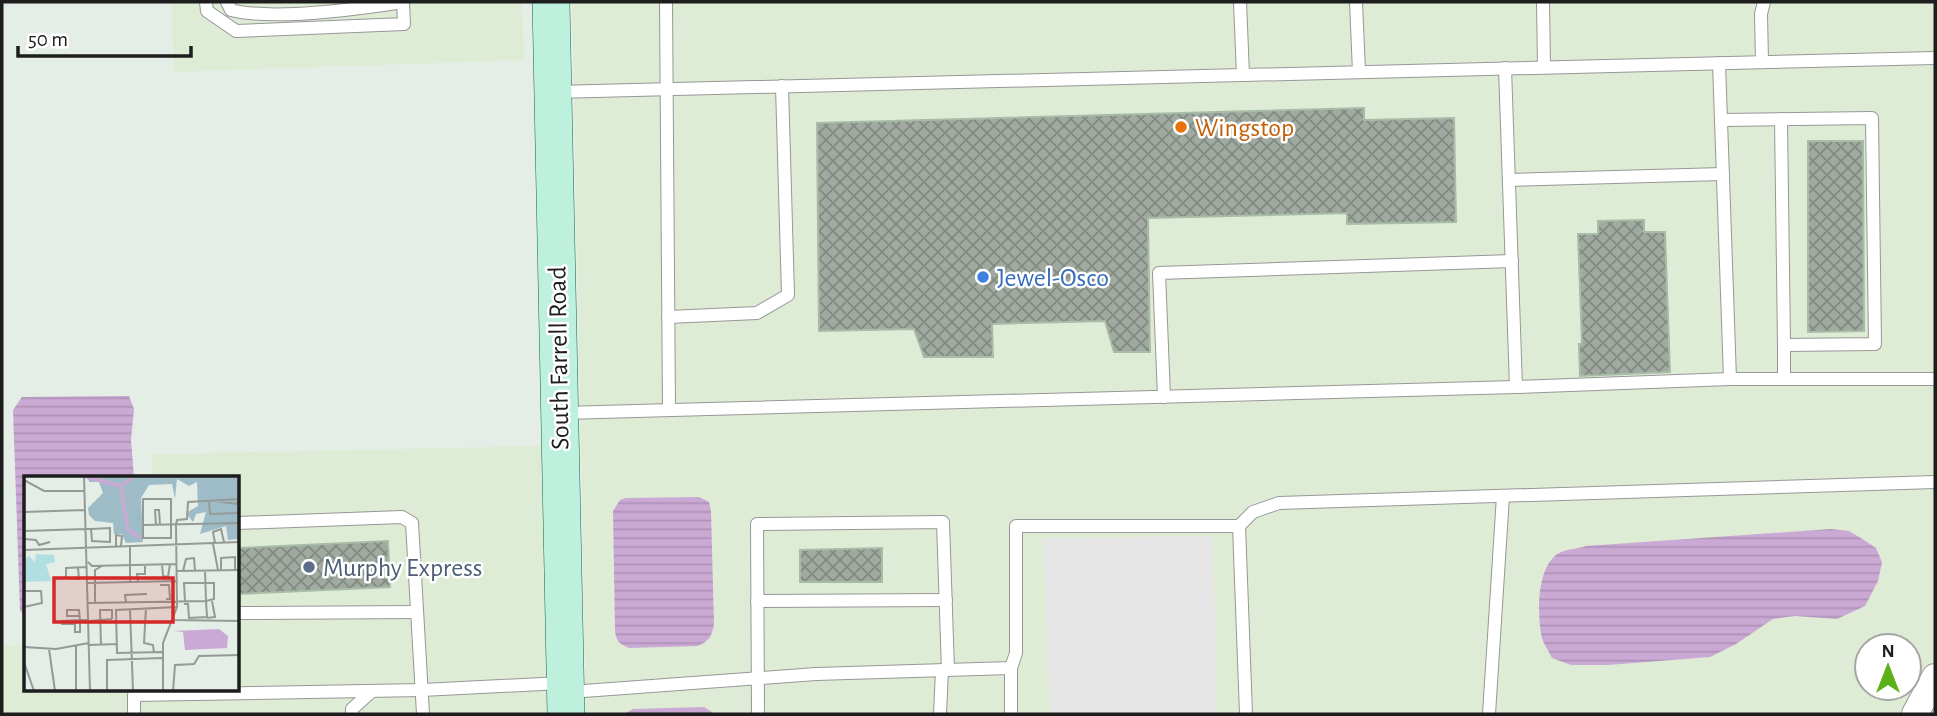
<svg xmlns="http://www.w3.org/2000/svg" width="1937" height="716" font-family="'Alegreya Sans',sans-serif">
<defs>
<pattern id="water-rules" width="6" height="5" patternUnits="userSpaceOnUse" patternTransform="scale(1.75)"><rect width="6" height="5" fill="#cba9d5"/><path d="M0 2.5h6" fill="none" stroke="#ae91b6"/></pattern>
<pattern id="building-cross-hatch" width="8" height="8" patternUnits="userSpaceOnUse" patternTransform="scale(1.75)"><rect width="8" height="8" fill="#a0aaa0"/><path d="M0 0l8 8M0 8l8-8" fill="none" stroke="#828a82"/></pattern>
</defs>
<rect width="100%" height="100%" fill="#e4ede6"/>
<g fill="#deecd5" fill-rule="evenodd">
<polygon points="171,2 522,2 524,60 174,72"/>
<path d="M572,2H1935V714H586ZM1867,646H1909V688H1867Z"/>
<polygon points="550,446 557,714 2,714 2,646 26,645 26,690 238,690 238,478 153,478 152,454"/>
</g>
<polygon fill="#e5e5e5" points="1213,536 1217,714 1050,714 1043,538"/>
<g fill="url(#water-rules)">
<polygon points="129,396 134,409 131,440 134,478 26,478 26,619 20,610 13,410 22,397"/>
<path d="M699,497L709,502L711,511L714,624C712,636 709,641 698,646L629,648C619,644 616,641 615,631L613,511L620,500L626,498Z"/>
<path d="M1831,529L1849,531L1864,540L1876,548L1882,562L1878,581L1865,606L1837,619L1795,616L1773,619L1736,644L1710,657L1608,665H1571L1552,658C1549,651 1544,645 1542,638C1537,616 1536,566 1559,553C1566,549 1578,549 1586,546Z"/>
<polygon points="704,707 715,714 624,714 633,709"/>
</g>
<g fill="url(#building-cross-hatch)" stroke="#a8bca8" stroke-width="2">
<polygon points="1364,108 1364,120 1454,118 1456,222 1347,224 1347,213 1148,218 1150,352 1114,352 1105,321 992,324 993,357 924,357 914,329 819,331 817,123"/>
<polygon points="1808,141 1863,141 1864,331 1808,332"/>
<polygon points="1644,220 1644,232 1665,232 1670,372 1580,376 1579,344 1582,344 1578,234 1598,234 1598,221"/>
<polygon points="388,541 390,587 238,594 238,548"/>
<polygon points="882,548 882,582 800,582 800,550"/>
</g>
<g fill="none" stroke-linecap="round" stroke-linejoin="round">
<defs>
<g id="lane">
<path d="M206,2L207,11L236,31L404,24L403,2C358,9 273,21 231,10L227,2"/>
<polyline points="666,2 669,410"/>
<polyline points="1240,2 1243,75"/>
<polyline points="1356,2 1359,72"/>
<polyline points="1543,2 1544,67"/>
<polyline points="1762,62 1761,14 1764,2"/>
<polyline points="1719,63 1730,379"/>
<polyline points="1505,68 1516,387"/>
<polyline points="555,92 1935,58"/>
<polyline points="1781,119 1784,345"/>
<polyline points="1721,120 1872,118 1875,344 1784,345 1784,379"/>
<polyline points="1509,180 1723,174"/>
<polyline points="668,317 757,313 788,295 782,86"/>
<polyline points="1164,397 1159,273 1512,261"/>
<polyline points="563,413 1516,387 1730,379 1935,379"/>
<polyline points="238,523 402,517 412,523 423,714"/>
<polyline points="1239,526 1246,714"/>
<polyline points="757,601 946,600"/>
<polyline points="238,613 417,612"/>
<polyline points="570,692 816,674 1011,668"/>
<polyline points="134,714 134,695 422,690 562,683"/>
<polyline points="352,714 352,709 372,691"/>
<polyline points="758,714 757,524 943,522 948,670"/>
<polyline points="940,714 942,670"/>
<polyline points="1011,714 1011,668 1016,653 1016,526 1239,526 1253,512 1279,503 1935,482"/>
<polyline points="1489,714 1503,496"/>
</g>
<polyline id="street" points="1915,714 1935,677"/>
<polyline id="secondary" points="551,2 566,714"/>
</defs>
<use href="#lane" stroke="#979797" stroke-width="14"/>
<use href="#street" stroke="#979797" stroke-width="28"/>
<use href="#secondary" stroke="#126549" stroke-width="38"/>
<use href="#lane" stroke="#fff" stroke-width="12"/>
<use href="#street" stroke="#fff" stroke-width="26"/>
<use href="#secondary" stroke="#bef1dd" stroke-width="37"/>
</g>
<circle fill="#e8710a" stroke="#fff" stroke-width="2.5" cx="1181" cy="127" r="7"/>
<circle fill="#3f7fe0" stroke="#fff" stroke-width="2.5" cx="983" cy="277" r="7"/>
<circle fill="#5c6f8a" stroke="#fff" stroke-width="2.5" cx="309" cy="567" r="7"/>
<g text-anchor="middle" stroke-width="5" stroke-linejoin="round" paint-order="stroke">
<g font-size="26" fill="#c56008" stroke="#fff" text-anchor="start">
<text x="1195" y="136">Wingstop</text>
</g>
<g font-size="26" fill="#366cbe" stroke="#fff" text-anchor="start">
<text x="997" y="286">Jewel-Osco</text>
</g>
<g font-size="26" fill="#1d1d1d" stroke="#fff">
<text transform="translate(558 358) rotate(-91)" y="9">South Farrell Road</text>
</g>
<g font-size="26" fill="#4e5e75" stroke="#fff" text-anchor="start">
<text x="323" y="576">Murphy Express</text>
</g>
</g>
<g transform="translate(24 476)">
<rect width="215" height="215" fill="#e4ede6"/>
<path d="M12,78L30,79L31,86L22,88L27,105L0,106V84L5,80L11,86Z" fill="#b0dee1"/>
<path d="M64,0H215V63L204,64L202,50L176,58L182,36L172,38L169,46L162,37L174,30L173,6L165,10L153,3L151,23L148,8L125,9L117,22L119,66L102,67L98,58H90L89,47L71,45L65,39L64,32L79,17L75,6H65Z" fill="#9ebcc7"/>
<path d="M195,153L204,160L203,172L161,174L159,156L150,155Z" fill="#cba9d5"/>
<path fill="none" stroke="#cba9d5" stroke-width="3.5" d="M63,1L97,10L110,0M97,11L104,54L116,62"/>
<path fill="none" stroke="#949a96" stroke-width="2" d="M60,0L66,215M0,4L20,15H61M119,23H147V62H119ZM185,25L186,38L216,37M191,25L213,28L214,23M0,36L61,34M120,49L216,47M132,49L131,34H135L136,49M152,49L153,44L163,43L164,26L216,23M62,53H67L86,52V66L68,65L67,53M0,55L62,53M0,63L12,64L15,69L26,66M191,67L189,56L197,53L200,66M189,68L194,94M92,71V59L98,60L97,70M106,71V106M0,74L216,66M64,86L68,90L152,88M138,88L139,100L144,101L146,88M54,92L55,103L42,102V92L63,91M197,94V82L211,81V94M153,95L216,94M159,95L162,83L170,82L171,95M114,106L113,98H121V89M64,107L153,105M136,109H145L146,123H142M0,115H17L18,127L0,131M102,126L101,119L123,118M64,127L182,125L181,95M71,127V94L78,90M160,128H164L165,142L183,141L182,125L190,123V107H160L161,125M122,132L120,167L129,169L130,177M106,134L109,215M55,140H43V134H55L56,144V156H51V148H38V145L56,144H65M183,142L191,141L188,125M149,144L216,145M65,145L88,143M65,169L93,168M77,169L76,134H88V143M52,170V215M0,171L32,173L65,167M25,173L31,215M138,176L93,177L92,134L153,131M0,186L10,215M83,215V184L138,182M139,215V167L153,131L152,49M149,215L151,189L170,188L175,180L216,179"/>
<path fill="#d62828" fill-opacity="0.15" stroke="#d62828" stroke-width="3.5" d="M30,102H149V146H30Z"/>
<rect width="215" height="215" fill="none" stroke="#1d1d1d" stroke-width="3.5"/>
</g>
<rect width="1937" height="716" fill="none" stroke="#1d1d1d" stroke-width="7"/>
<g transform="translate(1888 667)"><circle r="33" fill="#ffffff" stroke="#a5a5a5" stroke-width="2"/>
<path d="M0-5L12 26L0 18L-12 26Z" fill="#5cb019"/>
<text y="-10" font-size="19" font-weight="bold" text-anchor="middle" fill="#1d1d1d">N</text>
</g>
<path d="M18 46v10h173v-10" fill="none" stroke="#1d1d1d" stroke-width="3.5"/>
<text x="28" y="46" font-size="21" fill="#1d1d1d" stroke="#ffffff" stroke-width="5" paint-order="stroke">50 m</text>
</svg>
